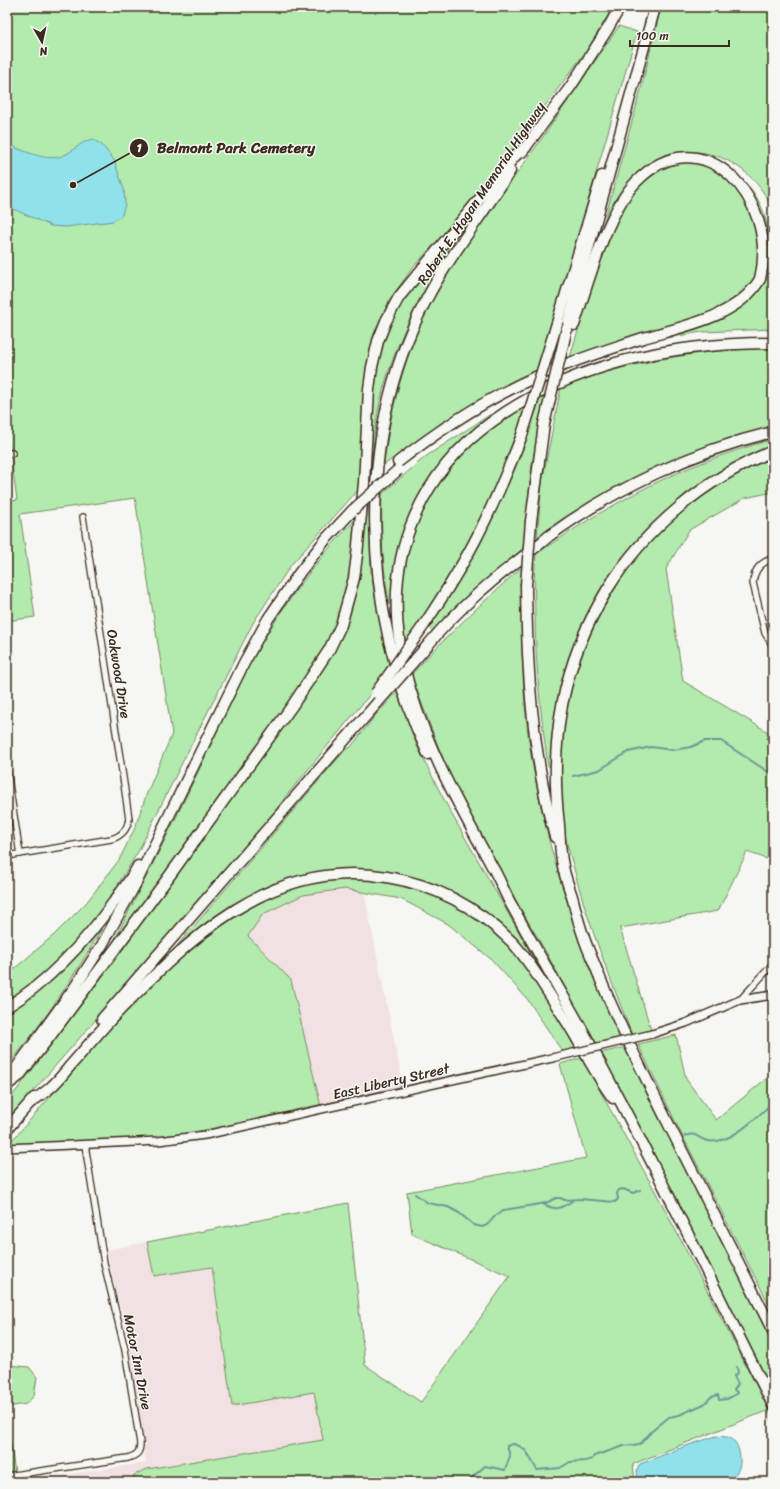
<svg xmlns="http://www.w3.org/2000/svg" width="780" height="1489" font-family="Sriracha,sans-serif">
<rect width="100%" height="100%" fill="#f6f6f2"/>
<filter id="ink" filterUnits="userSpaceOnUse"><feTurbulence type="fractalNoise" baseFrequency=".025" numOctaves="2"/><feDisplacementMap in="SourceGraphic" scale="8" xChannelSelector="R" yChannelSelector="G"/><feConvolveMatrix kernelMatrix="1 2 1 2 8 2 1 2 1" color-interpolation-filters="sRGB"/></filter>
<g filter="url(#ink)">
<g fill="#f2e1e3">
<polygon points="345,889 364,892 404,1089 321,1107 291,980 248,936 263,914 303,895"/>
<polygon points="147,1242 154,1276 212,1267 232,1406 314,1392 323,1440 147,1469 134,1475 132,1482 12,1482 146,1463 127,1333 113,1280 107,1250"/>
</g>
<g fill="#b3eaad" stroke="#778a66">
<polygon points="7,7 613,7 587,50 497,170 442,237 413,267 389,301 374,334 366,370 358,490 291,565 253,623 183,761 138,852 106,904 77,942 43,977 7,1002 7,975 54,935 86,903 119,860 134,830 147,793 172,734 135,498 20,514 35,617 7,621 7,502 17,500 7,429"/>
<path d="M661,7H773V213C761,172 710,139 669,157C665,159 660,160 657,162C651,167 647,176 642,181C629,197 616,213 604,229H602L641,89Z"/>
<path d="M619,26L637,32L539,370L488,395L441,423L384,465C391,402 409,340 440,285C464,243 495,204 523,165C556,119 587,73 619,26Z"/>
<path d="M690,162C701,164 721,167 731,172C763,189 779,239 761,270C750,290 736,300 716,310L570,357L589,294L611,233L630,196L638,186L662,169L675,164Z"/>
<path d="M449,240L453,243C418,297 387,357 376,422C373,440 373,459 371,477L367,480L372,391L379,350L387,329L401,301Z"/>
<path d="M773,261V329L702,332L654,340C693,327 738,319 764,284C768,277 771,268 773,261Z"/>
<path d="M773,348V427L752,432L729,439L598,499L537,537L542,482L561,387C629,362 701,349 773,348Z"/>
<polygon points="545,395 532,464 523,550 480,585 434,633 428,627 521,451 541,397"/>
<path d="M529,403C511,452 492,500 467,546C448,581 427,614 405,648L400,617L406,548L436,481L471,443L507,416Z"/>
<path d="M491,414L493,416L460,444L438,467L415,504L399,547L393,582L391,609C382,571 381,533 382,494L425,457Z"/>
<path d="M773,439V448L676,505L586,621L551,767L548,766C541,718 536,670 535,621C535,598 533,576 536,554C562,537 588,519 616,504C665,475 718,455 773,439Z"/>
<path d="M773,457V492L745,498L689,530L666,569L683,681L773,735V861L747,852L718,911L620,928L651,1030L632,1035C611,979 587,923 573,865C570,855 567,845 565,835C562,813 559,789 559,767C561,661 624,542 715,486C733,475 753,466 773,457Z"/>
<polygon points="369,506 371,574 382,634 391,667 372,692 287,795 270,818 240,855 7,1121 7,1103 121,952 334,649 364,511"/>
<path d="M355,520L350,576L338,620L319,658L188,842L113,943C141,887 170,831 197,774C214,739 230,702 248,667C277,614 312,564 355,520Z"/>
<path d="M522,567C521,629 521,692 531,755C547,853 579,947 621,1037L595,1043L547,954L500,873L470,818L446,767L411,675C446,636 483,602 522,567Z"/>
<polygon points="397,692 417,746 434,780 451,813 537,964 535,965 527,953 427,883 304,876 277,884 250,896 225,911 169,955 347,748 350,748 375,716"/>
<path d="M362,878C375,880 389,880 401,884C459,900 500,930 535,978C550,999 563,1026 576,1049L562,1051L528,1000L492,960L448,924L401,899L345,889L303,895L263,914L248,936L291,980L321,1107L181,1135L138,1140L9,1144L105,1034L156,982L208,934L260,898L292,887L318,881Z"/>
<path d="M102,929C74,976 44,1022 9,1064L8,1063L7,1065V1013C19,1005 32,998 43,988C65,971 83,950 102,929Z"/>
<polygon points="676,1035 686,1079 716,1120 773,1073 773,1312 679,1129 638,1044"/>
<polygon points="627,1047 773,1341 773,1393 600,1053"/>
<polygon points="582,1058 661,1202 769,1410 773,1418 773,1424 769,1410 633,1464 635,1482 132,1482 134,1475 147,1469 323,1440 314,1392 232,1406 212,1267 154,1276 147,1242 348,1203 365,1365 421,1402 510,1276 412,1234 407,1192 586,1158 560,1064"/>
<polygon points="7,1365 29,1367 37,1377 34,1396 26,1404 7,1407"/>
<polygon points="7,1420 15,1472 7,1473"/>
</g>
<g fill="#90e1e9" stroke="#6e9898">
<path d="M92,139L102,145L114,160L124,189L125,204L122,215L113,221L66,227L51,226L11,208L7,205V144C22,150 46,162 62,156C73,152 80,142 92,139Z"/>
<path d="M716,1436C722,1437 728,1436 732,1439C740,1445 743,1464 737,1472C734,1476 730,1479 727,1481L638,1482L637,1470L640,1464L683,1447Z"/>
</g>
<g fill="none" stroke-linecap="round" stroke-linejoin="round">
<g stroke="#6e9898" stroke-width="2">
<polyline points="573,776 599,770 628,752 651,747 673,750 691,747 705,741 721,741 773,775"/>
<path d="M685,1136C697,1131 697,1139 708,1141C729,1145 755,1119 769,1106L773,1105"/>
<polyline points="415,1194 428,1203 448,1207 459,1213 474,1225 482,1227 487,1225 495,1216 504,1210 546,1203 556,1198 560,1198 565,1200 580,1199 615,1202 618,1199 617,1193 619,1190 623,1189 633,1193 640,1190"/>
<path d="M543,1204C557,1211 560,1209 572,1201"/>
<path d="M467,1482L485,1466L505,1470L510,1456L507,1446L513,1444C528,1447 530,1459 537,1470L560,1468L570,1462L586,1461L592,1459L594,1456L624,1446L630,1445L635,1446L641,1443L652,1431L669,1417L679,1415L704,1404L711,1397L718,1395L719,1400L727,1399L738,1393L734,1390L738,1384L734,1376L738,1373L737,1367"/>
</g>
<defs>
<g id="minor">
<polyline points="7,454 12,453"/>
<path d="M773,559C760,562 754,570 753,583L765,633L773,646"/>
<polyline points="7,771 20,854"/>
<path d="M7,856L111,839C122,836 127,830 129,819L124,784L83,517"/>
<polyline points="740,1000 773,964"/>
<path d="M7,1476L128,1458C137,1455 140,1453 140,1443L125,1350L104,1263L85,1145"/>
</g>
<g id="tertiary">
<polyline points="652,1034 686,1023 740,1000 773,995"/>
<polyline points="7,1148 158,1141 205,1135 552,1058"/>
</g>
<g id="motorway">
<polyline points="522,152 571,86 607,30 620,7"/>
<polyline points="568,322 655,7"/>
<polyline points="554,333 602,176"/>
<path d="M773,343C674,343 574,363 493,421C458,446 431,478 414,518C362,636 437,765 493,868C500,880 505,894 512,906C540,958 571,1007 598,1059C659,1173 715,1289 773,1405"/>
<path d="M773,451C706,478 645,528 607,590C562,664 549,740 559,825C560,839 560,853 563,866C565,878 570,889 573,900C576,912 579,924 583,935C587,948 593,960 598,973C618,1024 643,1072 667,1121C703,1191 738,1261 773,1331"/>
<path d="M398,462C439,430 483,401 531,379C565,363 601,352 637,340C678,327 737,319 760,279C780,199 701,114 636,182C606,213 588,284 574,325"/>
<polyline points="531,521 544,424"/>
<path d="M526,585C527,669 532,755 555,837"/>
<path d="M424,625C444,595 463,565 479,533C495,501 509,468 522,435"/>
<path d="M428,645C458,608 495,578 533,549C539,545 544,540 549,536C613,489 696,450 773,432"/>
<path d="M428,754C361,611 353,431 431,291C454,249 485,212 510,171"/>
<path d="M7,1007C51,980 86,941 116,899C123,889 132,878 138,866"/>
<polyline points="102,1019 378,702"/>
<polyline points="8,1083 14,1071 75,987 102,945 137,881 244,663 268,619 300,572 326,539 353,510"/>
<polyline points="7,1085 19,1076 48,1039 165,882 292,706 329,650 341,625 354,578 357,555 364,483 369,389 372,367 378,341 386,321 399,297 515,156 526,147"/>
<path d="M31,1102C38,1097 46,1092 52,1086C59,1080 65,1072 70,1066C85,1049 99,1032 114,1016C189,939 270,857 387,877C435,885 478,908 512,942C525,956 536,973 546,989C555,1003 564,1017 573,1032C586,1054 597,1077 613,1098"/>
<polyline points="7,1129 34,1098"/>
</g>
</defs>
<use href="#minor" stroke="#3b2a1e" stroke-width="8"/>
<use href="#tertiary" stroke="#3b2a1e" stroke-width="10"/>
<use href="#motorway" stroke="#3b2a1e" stroke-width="13"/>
<use href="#minor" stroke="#f6f6f2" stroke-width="5.5"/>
<use href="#tertiary" stroke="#f6f6f2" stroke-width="7"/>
<use href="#motorway" stroke="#f6f6f2" stroke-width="10"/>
<defs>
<polyline id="tertiary-bridge" points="552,1058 652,1034"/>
<g id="motorway-bridge">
<polyline points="544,424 567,328"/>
<polyline points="522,435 554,333"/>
<polyline points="353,510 398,470"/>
<polyline points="526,585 531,521"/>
<polyline points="376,693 424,625"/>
<polyline points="378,702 428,645"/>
</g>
</defs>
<use href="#tertiary-bridge" stroke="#3b2a1e" stroke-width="10" stroke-linecap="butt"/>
<use href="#motorway-bridge" stroke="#3b2a1e" stroke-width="13" stroke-linecap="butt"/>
<use href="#tertiary-bridge" stroke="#f6f6f2" stroke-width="7"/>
<use href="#motorway-bridge" stroke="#f6f6f2" stroke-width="10"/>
</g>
</g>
<g text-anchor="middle" stroke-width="3" stroke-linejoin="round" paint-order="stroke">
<g font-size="14" fill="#3b2a1e" stroke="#f6f6f2">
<text transform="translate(481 193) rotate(-56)" y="5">Robert E. Hagan Memorial Highway</text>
<text transform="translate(119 674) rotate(81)" y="5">Oakwood Drive</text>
<text transform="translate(391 1081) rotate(-13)" y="5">East Liberty Street</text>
<text transform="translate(138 1362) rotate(79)" y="5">Motor Inn Drive</text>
</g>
</g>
<path fill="none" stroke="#3b2a1e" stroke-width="1.5" d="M73 185L139 148"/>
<g fill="#3b2a1e" stroke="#f6f6f2" stroke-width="1.5">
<circle cx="73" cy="185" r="4"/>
<circle cx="139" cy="148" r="10"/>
</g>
<g font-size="12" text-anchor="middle" font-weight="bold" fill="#fff">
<text x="139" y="152">1</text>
</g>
<g font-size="15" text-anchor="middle" font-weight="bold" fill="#3b2a1e" stroke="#f6f6f2" stroke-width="3" stroke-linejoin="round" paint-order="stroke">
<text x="236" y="153">Belmont Park Cemetery</text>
</g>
<rect width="780" height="1489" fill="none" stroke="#f6f6f2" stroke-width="24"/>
<rect x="12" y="12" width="756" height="1465" fill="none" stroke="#3b2a1e" stroke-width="1.5" filter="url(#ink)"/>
<g transform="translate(42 42) rotate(171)" stroke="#f6f6f2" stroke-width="3" paint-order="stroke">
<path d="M0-3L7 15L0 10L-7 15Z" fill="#3b2a1e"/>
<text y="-6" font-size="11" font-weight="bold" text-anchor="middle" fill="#3b2a1e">N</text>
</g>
<path d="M630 40v6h99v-6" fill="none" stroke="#3b2a1e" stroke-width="2"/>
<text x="636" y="40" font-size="12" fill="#3b2a1e" stroke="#f6f6f2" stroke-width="3" paint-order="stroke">100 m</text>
</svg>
